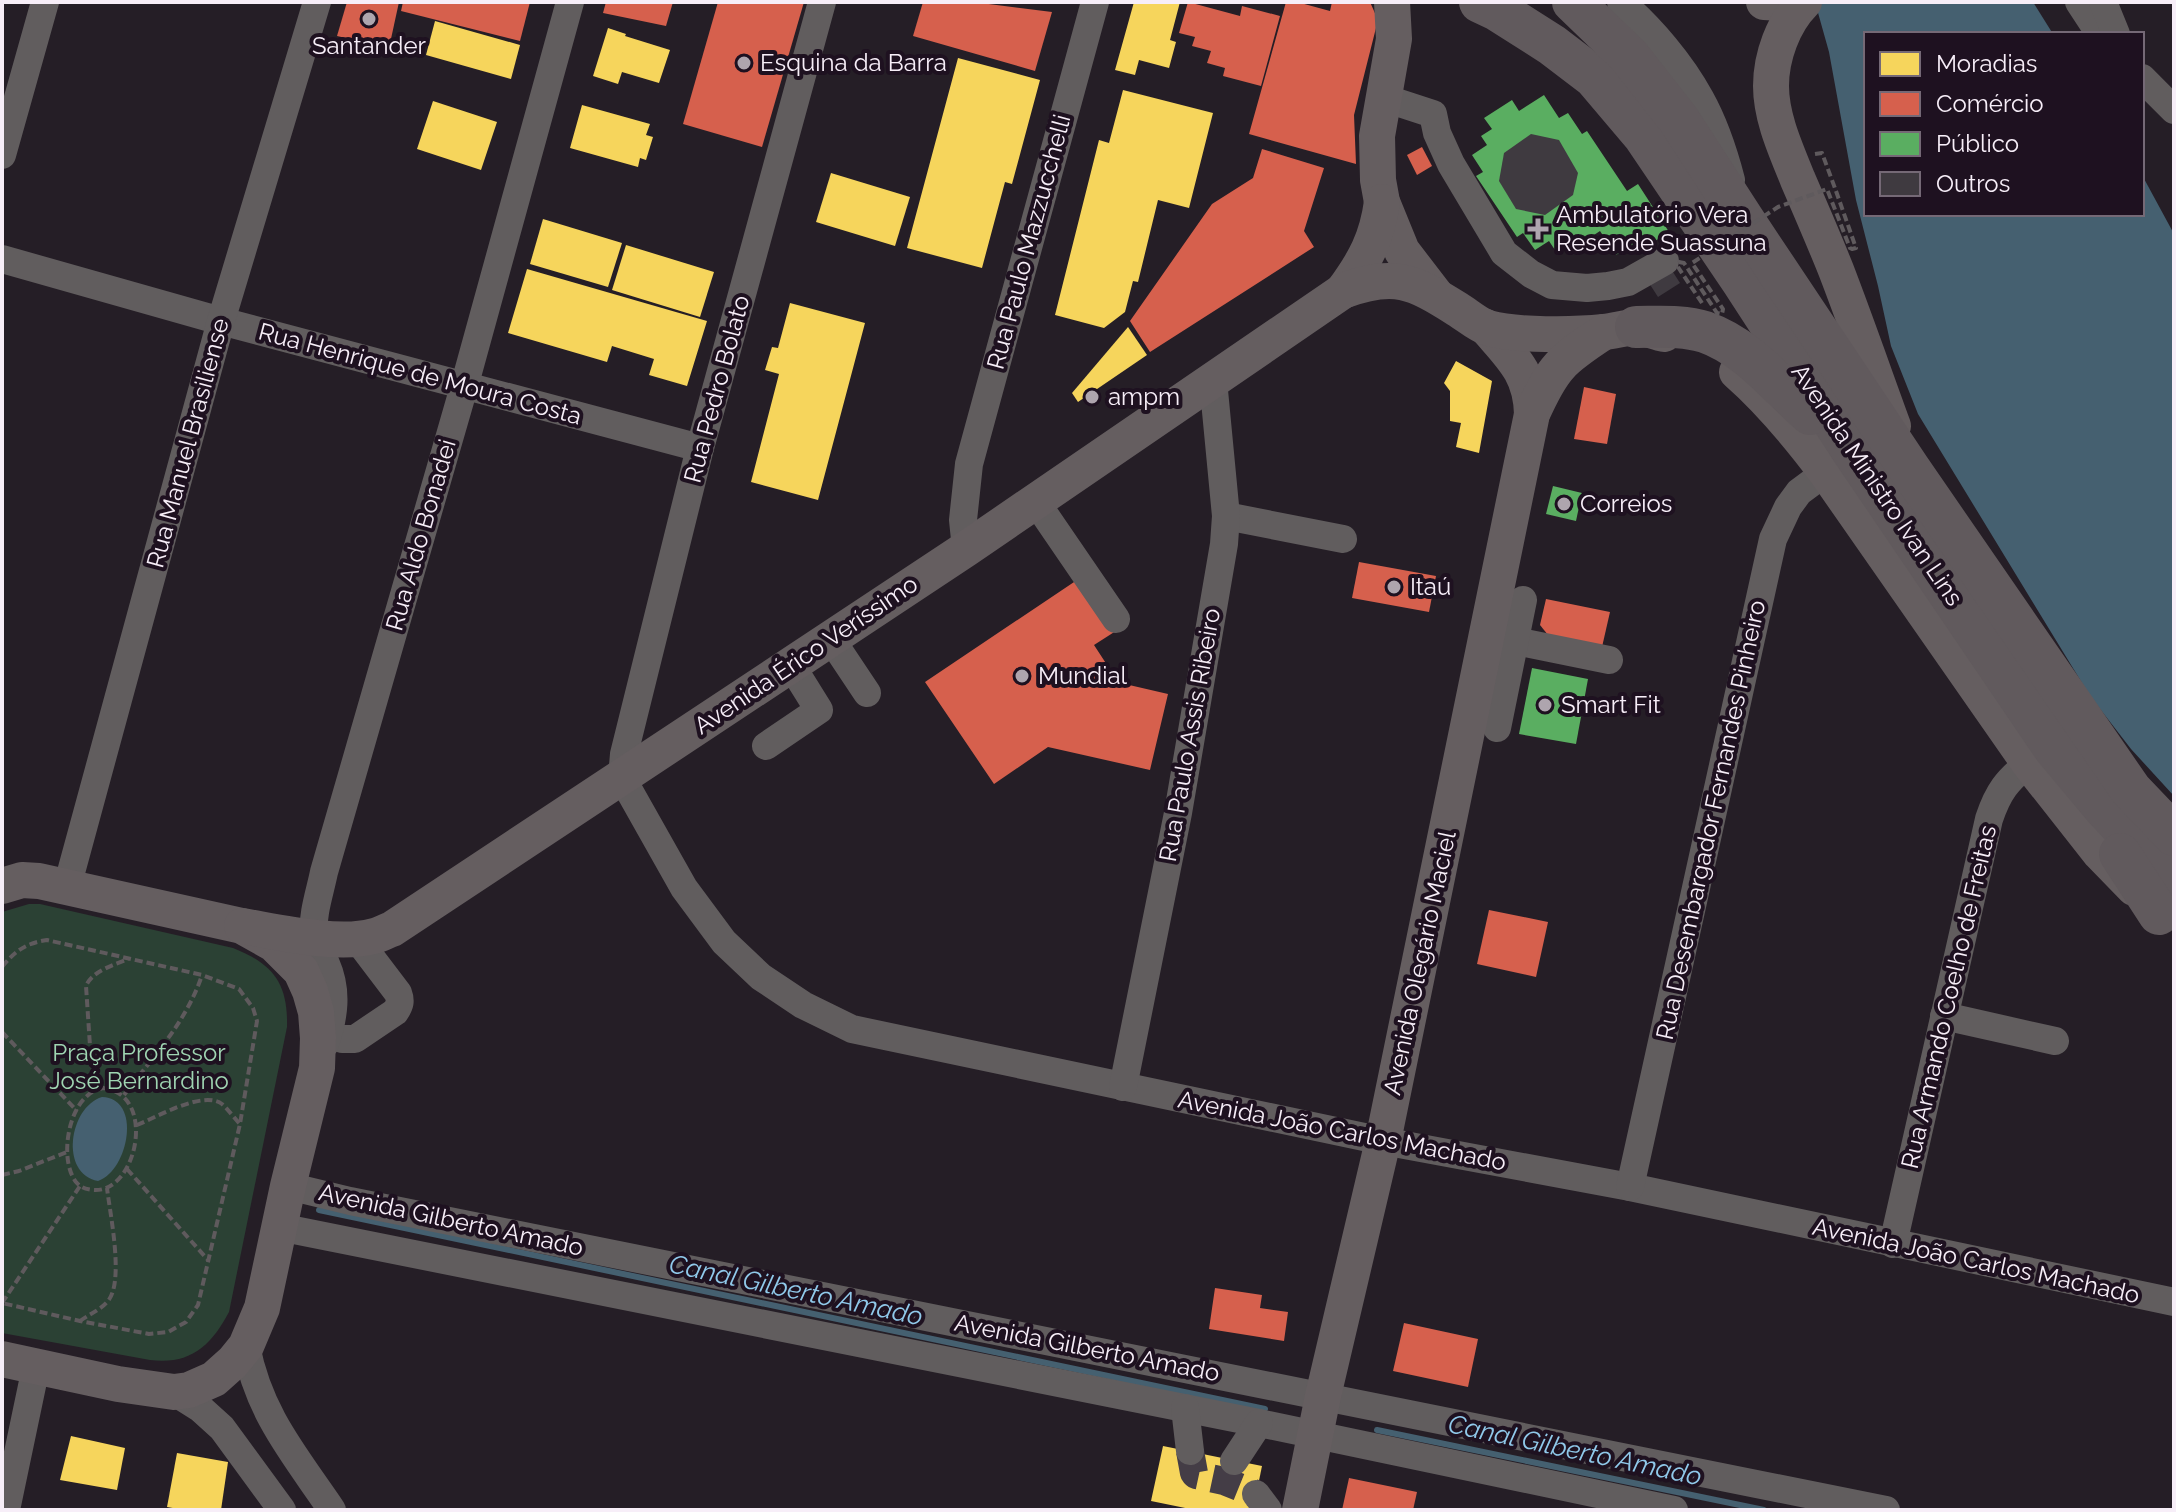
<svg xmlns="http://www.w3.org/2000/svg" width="2176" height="1512" font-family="Raleway,sans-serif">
<rect width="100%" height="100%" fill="#251e26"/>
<path fill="#2b4134" d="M29,904H40L233,948C273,964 288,983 287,1027L229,1312C211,1346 190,1365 150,1360L2,1333V912Z"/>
<g fill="#456070">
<polygon points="1815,2 2033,2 2053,34 1866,34 1866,214 2142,214 2142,175 2174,234 2174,796 2131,749 2090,696 1918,414 1891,346 1878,286 1856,200 1829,52"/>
<path d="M102,1097C142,1098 129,1170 98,1181C59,1174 69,1107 102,1097Z"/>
</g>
<g fill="#f6d55c">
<polygon points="1134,2 1180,2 1170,40 1176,42 1169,68 1139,60 1135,75 1115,70"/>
<polygon points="435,21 520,45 511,79 426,55"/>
<polygon points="608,28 626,34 625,36 670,50 659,83 622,72 618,84 593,76"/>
<polygon points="958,58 1040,80 1012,184 1005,182 982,268 907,248"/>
<polygon points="1123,90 1213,113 1189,208 1158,200 1138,282 1133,281 1125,312 1104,328 1055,315 1099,140 1109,143"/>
<polygon points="433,101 497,122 481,170 417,149"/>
<polygon points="582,105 650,124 646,135 653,137 646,160 640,158 638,167 570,148"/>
<polygon points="831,173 910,197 895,246 816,222"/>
<polygon points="543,219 622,243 608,287 530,264"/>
<polygon points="626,245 714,272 700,317 612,290"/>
<polygon points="527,269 707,321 687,386 649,375 654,359 612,346 607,362 508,333"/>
<polygon points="790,303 865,323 818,500 751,482 779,374 765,370 772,347 778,348"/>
<polygon points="1128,327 1147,355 1078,402 1072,393"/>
<polygon points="1456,361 1492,381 1479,453 1456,447 1461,423 1450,421 1450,391 1444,383"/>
<polygon points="71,1436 125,1448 117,1490 60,1480"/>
<polygon points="1163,1446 1262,1466 1253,1510 1195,1510 1151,1501"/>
<polygon points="177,1453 228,1462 221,1510 184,1510 167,1507"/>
</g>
<g fill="#d6604d">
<polygon points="347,2 399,2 389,48 337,36"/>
<polygon points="403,2 530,2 520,41 401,11"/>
<polygon points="606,2 673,2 666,26 603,13"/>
<polygon points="718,2 804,2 762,147 683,124"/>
<polygon points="923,2 973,2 1052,12 1035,71 913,36"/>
<polygon points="1188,2 1240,16 1242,6 1280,16 1261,86 1223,76 1225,68 1207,63 1211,51 1192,46 1195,37 1179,33"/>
<polygon points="1286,2 1297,2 1330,11 1332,2 1370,2 1378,20 1354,115 1356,164 1249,134"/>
<polygon points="1422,147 1432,166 1417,175 1407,155"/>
<polygon points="1262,149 1324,168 1304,231 1314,247 1150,352 1130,321 1212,204 1253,178"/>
<polygon points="1584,387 1616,394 1607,444 1574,439"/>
<polygon points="1359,562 1436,576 1429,612 1352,598"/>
<polygon points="1083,576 1119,629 1094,645 1111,671 1112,681 1168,694 1150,770 1048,747 994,784 925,682"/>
<polygon points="1546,599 1610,612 1602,647 1548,635 1540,625"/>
<polygon points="1489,910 1548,922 1536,977 1477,964"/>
<polygon points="1215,1288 1262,1295 1260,1308 1288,1312 1284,1341 1209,1329"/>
<polygon points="1404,1323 1478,1339 1468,1387 1393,1371"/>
<polygon points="1349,1478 1417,1492 1413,1510 1342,1510"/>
</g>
<g fill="#5aae61">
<polygon points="1544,95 1559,118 1568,113 1582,134 1587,131 1627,191 1638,184 1669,232 1638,252 1634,244 1616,255 1600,231 1573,249 1568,241 1555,250 1549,241 1535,250 1523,233 1517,237 1476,176 1483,172 1472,155 1487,145 1481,136 1492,129 1484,118 1512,100 1519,111"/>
<polygon points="1553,486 1582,493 1576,521 1546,514"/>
<polygon points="1532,668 1588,679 1576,744 1519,734"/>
</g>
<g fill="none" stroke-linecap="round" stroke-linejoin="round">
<g stroke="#456070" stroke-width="6">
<polyline points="319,1210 1265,1409"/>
<polyline points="1377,1430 1764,1510"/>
</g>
</g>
<g fill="#3f3a40">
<polygon points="1531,134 1559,140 1578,173 1573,195 1545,215 1516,209 1499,181 1504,153"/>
<polygon points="1671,269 1680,283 1658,297 1649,283"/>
</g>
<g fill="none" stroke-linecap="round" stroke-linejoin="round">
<polyline stroke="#443d46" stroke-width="28" stroke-dasharray="28 14" stroke-linecap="butt" points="1190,1451 1194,1473 1196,1475 1224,1481 1256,1494"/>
<g stroke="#5f5a5d" stroke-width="4" stroke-dasharray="8 4" stroke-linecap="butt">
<polyline points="1815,154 1822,153 1836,191"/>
<path d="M2,967C15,951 26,943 47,940L202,975L239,989L253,1008L257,1021L240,1124L198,1305L186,1322L168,1332L149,1334L80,1321L2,1303"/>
<polyline points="2,1032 77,1111"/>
<path d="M103,1088C158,1094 137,1194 93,1190C86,1189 81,1188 76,1182C60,1161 67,1113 87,1096C92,1091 97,1090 103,1088Z"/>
<path d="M93,1091L86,986C92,971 114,965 128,959"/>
<path d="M124,1095C153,1057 187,1021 202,975"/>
<path d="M137,1125C157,1117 203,1090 222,1104C228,1109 234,1118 240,1124"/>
<polyline points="127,1169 208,1260"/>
<polyline points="2,1175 19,1171 67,1152"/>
<polyline points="2,1303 80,1186"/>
<path d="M80,1321C88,1315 100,1310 107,1302C125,1284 110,1214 107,1188"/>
</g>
<g stroke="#615d5e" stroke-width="28">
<polyline points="822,2 700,448 624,754 622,778 684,888 724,942 761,977 803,1005 852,1029 1383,1141 1630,1187 2174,1302"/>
<path d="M1621,2C1651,28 1681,63 1700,98C1714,123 1724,153 1731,180"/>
<polyline points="2079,2 2100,34"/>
<polyline points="2103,2 2116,34"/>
<polyline points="2142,78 2174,110"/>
<polyline points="1384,98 1433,114 1437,133 1451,164 1504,253 1531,274 1552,285 1587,288 1608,286 1628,282 1665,261"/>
<polyline points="2,155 45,2"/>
<polyline points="2,259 221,321 700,448"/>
<polyline points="1036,502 1116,619"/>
<polyline points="1226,516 1343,539"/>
<polyline points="966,549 963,520 969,464 1095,2"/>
<polyline points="831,639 867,693"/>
<polyline points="1515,641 1609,660"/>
<polyline points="1497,728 1523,600"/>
<polyline points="766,746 819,710 791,665"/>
<polyline points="67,887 221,321 317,2"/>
<polyline points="1944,1016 2055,1041"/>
<path d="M329,1034L342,1039H355L395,1012C400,1005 401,1001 398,993L357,939"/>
<path d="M325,1044C334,1017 338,991 326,964C322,955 314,944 314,934C312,914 320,892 324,872L464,387L570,2"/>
<polyline points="1123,1087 1178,813 1224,544 1226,516 1213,380"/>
<polyline points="288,1186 350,1201 1886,1510"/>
<polyline points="1630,1187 1773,539 1788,507 1799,492 1826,472"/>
<polyline points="279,1227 1259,1423 1674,1510"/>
<path d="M1893,1244L1989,819C1998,792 2007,780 2029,763"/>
<path d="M246,1346C259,1414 294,1454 332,1510"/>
<polyline points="174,1392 201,1409 222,1428 282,1510"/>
<polyline points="1185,1408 1190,1451"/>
<polyline points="1234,1461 1259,1423"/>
<polyline points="1256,1494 1268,1510"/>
<polyline points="6,1510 36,1367"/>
</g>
<g stroke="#655e60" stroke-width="36">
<polyline points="1392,2 1394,39 1377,136 1378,180 1382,202 1402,251 1435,294"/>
<polyline points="1764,2 1801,4"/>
<path d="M1804,2C1783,23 1771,57 1771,86C1771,118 1786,150 1798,180C1811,210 1824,240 1836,270C1856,322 1874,374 1893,426"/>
<path d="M1343,291C1365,261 1377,239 1382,202"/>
<path d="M1486,327C1512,357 1531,373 1532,414"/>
<path d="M1737,372C1770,401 1799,436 1826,472L2029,763L2100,853L2134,888"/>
<polyline points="2,886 22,880 39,881 242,926 274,944 301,971 310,991 316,1012 318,1038 317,1068 288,1186 262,1308 246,1346 233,1362 214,1379 189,1390 174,1392 118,1384 2,1359"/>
<path d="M242,926C278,932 339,946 374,936C380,935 386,931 392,929L966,549L1343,291C1394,272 1413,281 1457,309C1467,315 1478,325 1488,328C1516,336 1575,335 1604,332C1614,331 1624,328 1634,327C1644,327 1655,332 1664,334"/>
<path d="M1300,1510L1323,1396L1383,1141L1532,414C1553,367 1561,360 1604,332"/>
</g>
<g stroke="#615a5d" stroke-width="42">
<polyline points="1480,2 1497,10 1552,45 1594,77 1644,136 1742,281 1853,452 2054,748 2105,809 2174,883"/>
<polyline points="1573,2 1629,56 1679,120 1743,219 1909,468 2131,790 2174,835"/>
<path d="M1636,327C1659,327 1683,325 1705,332C1748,347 1777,385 1810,414"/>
<polyline points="2120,854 2159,914"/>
</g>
<polyline stroke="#5f5a5d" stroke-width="4" stroke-dasharray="8 4" stroke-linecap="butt" points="1702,303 1678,267 1679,262 1684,263 1717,313 1722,314 1723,309 1692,263 1778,207 1827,189 1850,248 1852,249 1856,248 1836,191"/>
</g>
<g fill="#aea5ae" stroke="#1e1120" stroke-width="3">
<circle cx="369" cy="19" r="8"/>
<circle cx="744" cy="63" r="8"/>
<path d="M1534 217h8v8h8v8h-8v8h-8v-8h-8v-8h8z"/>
<circle cx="1092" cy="397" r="8"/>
<circle cx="1564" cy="504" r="8"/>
<circle cx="1394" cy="587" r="8"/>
<circle cx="1022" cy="676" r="8"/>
<circle cx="1545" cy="705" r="8"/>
</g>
<g text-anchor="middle" stroke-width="8" stroke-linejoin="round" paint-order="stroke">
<g font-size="24" fill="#f7eef8" stroke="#1e1120" text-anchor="start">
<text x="369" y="54" text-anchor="middle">Santander</text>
<text x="760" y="71">Esquina da Barra</text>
<text x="1556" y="223">Ambulatório Vera<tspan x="1556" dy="28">Resende Suassuna</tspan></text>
<text x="1108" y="405">ampm</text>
<text x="1580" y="512">Correios</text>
<text x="1410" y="595">Itaú</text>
<text x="1038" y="684">Mundial</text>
<text x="1561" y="713">Smart Fit</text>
</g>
<g font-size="24" fill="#f7eef8" stroke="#1e1120">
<text transform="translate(1029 242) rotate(-75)" y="8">Rua Paulo Mazzucchelli</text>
<text transform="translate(420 374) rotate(15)" y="8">Rua Henrique de Moura Costa</text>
<text transform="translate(717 389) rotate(-75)" y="8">Rua Pedro Bolato</text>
<text transform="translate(188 443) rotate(-75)" y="8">Rua Manuel Brasiliense</text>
<text transform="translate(1877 485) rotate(56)" y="8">Avenida Ministro Ivan Lins</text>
<text transform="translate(421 535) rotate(-74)" y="8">Rua Aldo Bonadei</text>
<text transform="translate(806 655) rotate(-34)" y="8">Avenida Érico Veríssimo</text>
<text transform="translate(1190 735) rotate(-80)" y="8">Rua Paulo Assis Ribeiro</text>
<text transform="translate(1711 820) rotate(-78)" y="8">Rua Desembargador Fernandes Pinheiro</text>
<text transform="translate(1420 963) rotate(-78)" y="8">Avenida Olegário Maciel</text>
<text transform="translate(1949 997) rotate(-77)" y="8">Rua Armando Coelho de Freitas</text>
<text transform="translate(1342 1131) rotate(11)" y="8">Avenida João Carlos Machado</text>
<text transform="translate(451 1220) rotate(12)" y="8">Avenida Gilberto Amado</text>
<text transform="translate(1976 1261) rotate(12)" y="8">Avenida João Carlos Machado</text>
<text transform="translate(1087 1348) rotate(11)" y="8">Avenida Gilberto Amado</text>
</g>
<g font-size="24" fill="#9fd5b2" stroke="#1e1120">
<text x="139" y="1061">Praça Professor<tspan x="139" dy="28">José Bernardino</tspan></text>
</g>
<g font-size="26" font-style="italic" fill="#90c9ea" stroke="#1e1120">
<text transform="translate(796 1290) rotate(12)" y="9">Canal Gilberto Amado</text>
<text transform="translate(1575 1450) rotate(12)" y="9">Canal Gilberto Amado</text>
</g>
</g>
<rect width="2176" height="1512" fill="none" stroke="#f7eef8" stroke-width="8"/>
<rect x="1864" y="32" width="280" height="184" fill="#1e1120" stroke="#756976" stroke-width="2"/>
<rect x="1880" y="52" width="40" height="24" fill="#f6d55c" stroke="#756976" stroke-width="2"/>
<text x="1936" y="72" font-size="24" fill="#f7eef8">Moradias</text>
<rect x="1880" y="92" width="40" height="24" fill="#d6604d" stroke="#756976" stroke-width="2"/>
<text x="1936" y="112" font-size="24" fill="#f7eef8">Comércio</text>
<rect x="1880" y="132" width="40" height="24" fill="#5aae61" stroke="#756976" stroke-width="2"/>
<text x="1936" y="152" font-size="24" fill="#f7eef8">Público</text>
<rect x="1880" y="172" width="40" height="24" fill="#3f3a40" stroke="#756976" stroke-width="2"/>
<text x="1936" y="192" font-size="24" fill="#f7eef8">Outros</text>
</svg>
